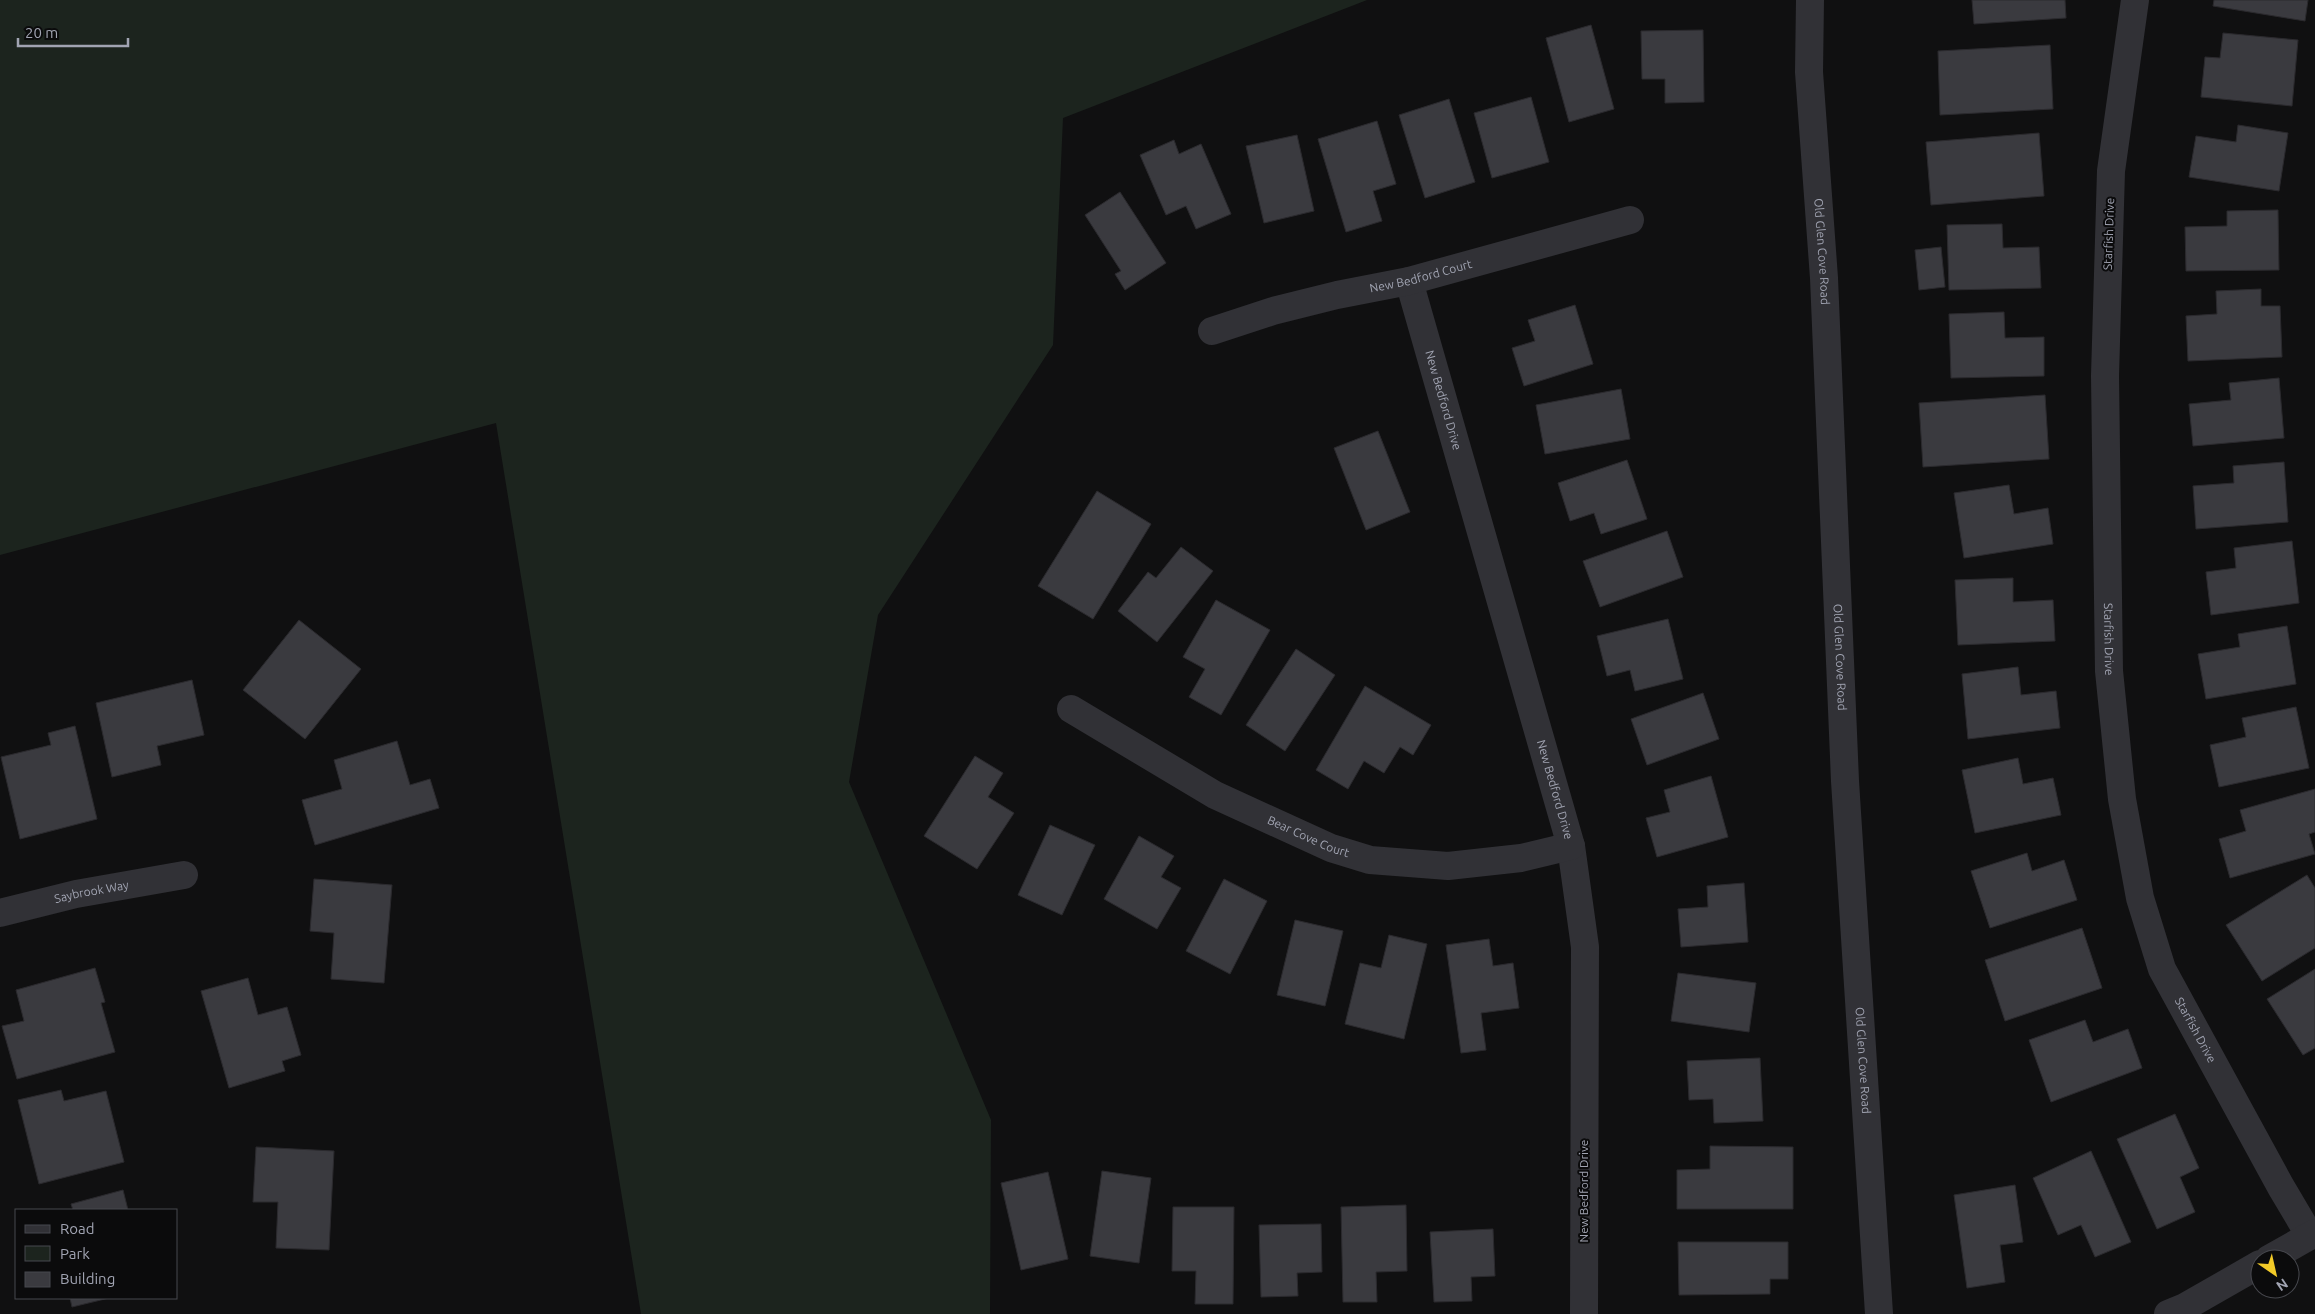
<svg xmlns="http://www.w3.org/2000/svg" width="2315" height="1314" font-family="Ubuntu,sans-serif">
<rect width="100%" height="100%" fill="#101011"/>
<polygon fill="#1c241e" points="0,0 1367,0 1063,118 1053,345 878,615 849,782 991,1120 990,1314 641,1314 496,423 0,555"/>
<g fill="#3a3a3f" stroke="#2b2a2e">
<polygon points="1972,0 2065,0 2066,18 1974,24"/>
<polygon points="2214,0 2308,0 2305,21 2213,6"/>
<polygon points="1591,25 1614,109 1569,122 1546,38"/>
<polygon points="1703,30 1704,102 1665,103 1665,79 1642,79 1641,31"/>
<polygon points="2223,33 2298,40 2292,106 2201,97 2205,57 2220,58"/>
<polygon points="2050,45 2053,109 1940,115 1938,51"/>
<polygon points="1531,97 1549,162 1492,178 1474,113"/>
<polygon points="1449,99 1475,182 1425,198 1399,115"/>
<polygon points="1377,121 1396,184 1373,191 1382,221 1346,232 1318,139"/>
<polygon points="2238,125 2288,133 2279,191 2189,177 2196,136 2236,142"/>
<polygon points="2039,133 2044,196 1931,205 1926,142"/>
<polygon points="1297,135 1314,211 1264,223 1246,146"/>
<polygon points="1174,140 1179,154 1201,144 1231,214 1196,229 1186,206 1166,215 1140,155"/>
<polygon points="1120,192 1166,263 1125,290 1115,274 1121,271 1085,215"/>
<polygon points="2278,210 2279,270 2186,271 2185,227 2227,226 2227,211"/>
<polygon points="2002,224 2003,248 2039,247 2041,288 1949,290 1947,225"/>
<polygon points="1941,247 1945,287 1919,290 1915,250"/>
<polygon points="2261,289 2261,306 2280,306 2282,357 2188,361 2186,316 2217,314 2216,291"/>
<polygon points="1575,305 1593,364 1524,386 1512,348 1535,341 1528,320"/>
<polygon points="2004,312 2005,338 2044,337 2044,376 1951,378 1949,314"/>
<polygon points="2279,378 2284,438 2193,446 2189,404 2231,400 2229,383"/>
<polygon points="1621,389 1630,439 1545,454 1536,405"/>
<polygon points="2045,395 2049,459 1923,467 1919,403"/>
<polygon points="1378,431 1410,512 1366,530 1334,448"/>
<polygon points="1627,460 1647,519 1601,534 1594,513 1570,521 1558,483"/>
<polygon points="2284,462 2288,522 2196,529 2193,486 2234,483 2233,466"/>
<polygon points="2009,485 2014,514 2048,508 2053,544 1964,558 1954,493"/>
<polygon points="1097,491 1151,524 1093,619 1038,586"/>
<polygon points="1667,531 1683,577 1600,607 1583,561"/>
<polygon points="2292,541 2299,603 2211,615 2206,572 2236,568 2234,548"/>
<polygon points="1181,547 1213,571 1157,642 1118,611 1148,572 1156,578"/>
<polygon points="2013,578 2013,602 2053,600 2055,641 1958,645 1955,580"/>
<polygon points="1216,600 1270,630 1221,715 1189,697 1205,669 1183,657"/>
<polygon points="1668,619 1683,679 1635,691 1630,670 1607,676 1597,636"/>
<polygon points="299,620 361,669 305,739 243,690"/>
<polygon points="2287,626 2296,684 2206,699 2198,654 2240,647 2238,634"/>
<polygon points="1296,649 1335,675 1285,751 1246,725"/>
<polygon points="2018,667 2021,695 2056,691 2060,728 1968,739 1962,674"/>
<polygon points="192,680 204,735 157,746 161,765 112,777 96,703"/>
<polygon points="1365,686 1431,725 1413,755 1400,747 1384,773 1364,761 1348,789 1316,770"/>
<polygon points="1703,693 1719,739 1647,765 1631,719"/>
<polygon points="2296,707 2309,768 2219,787 2210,745 2246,737 2242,718"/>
<polygon points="75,726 97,819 20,839 1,757 51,745 48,733"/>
<polygon points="397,741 410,785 430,779 439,808 315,845 302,800 342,789 334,760"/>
<polygon points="975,756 1003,773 988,797 1014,813 977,869 924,836"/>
<polygon points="2018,758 2023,784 2053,778 2061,815 1975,833 1962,770"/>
<polygon points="1711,776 1728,837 1657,857 1646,818 1670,812 1664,790"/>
<polygon points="2315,789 2315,832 2309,834 2315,854 2230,878 2219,839 2246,831 2240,810"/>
<polygon points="1050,825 1095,845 1062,915 1018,895"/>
<polygon points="1139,836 1174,856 1161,877 1181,888 1157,929 1104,899"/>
<polygon points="2027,853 2032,871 2064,860 2077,900 1990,928 1971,871"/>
<polygon points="2307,875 2315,888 2315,948 2262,981 2226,925"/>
<polygon points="314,879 392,885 384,983 331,979 334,933 310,931"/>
<polygon points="1224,879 1267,901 1230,974 1186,951"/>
<polygon points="1744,883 1748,942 1681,947 1678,909 1708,907 1707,886"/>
<polygon points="1295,920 1343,931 1325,1006 1277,995"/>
<polygon points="2082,928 2102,988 2005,1021 1985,960"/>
<polygon points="1389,935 1427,944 1404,1039 1345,1024 1360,963 1381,968"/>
<polygon points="1489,939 1493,966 1513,963 1519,1008 1481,1013 1486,1050 1461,1053 1446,945"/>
<polygon points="95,968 105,1002 101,1003 115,1052 17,1079 2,1026 24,1021 16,990"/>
<polygon points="2315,969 2315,1048 2303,1055 2267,999"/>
<polygon points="1678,973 1756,983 1749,1032 1671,1021"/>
<polygon points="248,978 258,1015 287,1007 301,1055 282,1061 285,1071 229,1088 201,991"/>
<polygon points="2085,1020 2093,1042 2128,1029 2142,1068 2051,1102 2029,1040"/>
<polygon points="1760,1058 1763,1121 1714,1123 1713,1099 1689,1100 1687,1061"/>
<polygon points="61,1090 64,1101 106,1091 124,1162 39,1184 18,1100"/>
<polygon points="2175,1114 2199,1168 2180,1177 2195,1212 2157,1229 2117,1139"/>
<polygon points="1710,1146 1793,1147 1793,1209 1677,1209 1677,1170 1710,1169"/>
<polygon points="256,1147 334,1151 329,1250 276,1248 278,1202 253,1202"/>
<polygon points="2091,1151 2131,1242 2095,1257 2081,1225 2058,1235 2033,1178"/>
<polygon points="1102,1171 1151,1178 1139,1263 1090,1256"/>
<polygon points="1048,1172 1068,1259 1021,1270 1001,1183"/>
<polygon points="2015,1185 2023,1242 2000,1245 2005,1282 1967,1288 1954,1195"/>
<polygon points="123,1190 128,1210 73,1210 71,1204"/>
<polygon points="1406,1205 1407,1271 1376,1272 1377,1302 1343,1302 1341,1207"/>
<polygon points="1173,1207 1234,1207 1233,1304 1195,1304 1196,1271 1172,1271"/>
<polygon points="1321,1224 1322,1272 1297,1273 1298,1296 1261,1297 1259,1225"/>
<polygon points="1493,1229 1495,1276 1471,1277 1472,1301 1434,1302 1430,1232"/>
<polygon points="1678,1242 1788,1242 1788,1279 1770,1279 1770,1294 1679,1295"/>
<polygon points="70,1298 109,1298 72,1307"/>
</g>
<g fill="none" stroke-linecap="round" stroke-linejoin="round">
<g stroke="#313136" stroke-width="28">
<path id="s1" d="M1810,0L1809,72L1824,278L1845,781L1879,1314"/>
<path id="s2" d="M2135,0L2111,171L2105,376L2109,671L2122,799L2140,898L2162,969L2281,1187L2310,1236"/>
<path id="s3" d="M1409,281L1571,846L1585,947L1584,1314"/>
<path id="s4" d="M1212,331L1273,311L1337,295L1409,281L1630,220"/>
<path id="s5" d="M1071,709L1215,795L1331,848L1370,860L1448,866L1521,858L1571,846"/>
<path id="s6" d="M0,913L76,894L184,875"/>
<polyline points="2269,1259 2315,1233"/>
<polyline points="2168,1314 2185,1307 2260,1264"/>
</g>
</g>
<g text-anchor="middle" stroke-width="4" stroke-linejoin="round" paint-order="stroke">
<g font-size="12" fill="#a1a4b2" stroke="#0b0b0c">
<text transform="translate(2109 234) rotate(-88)" y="4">Starfish Drive</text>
<text dy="4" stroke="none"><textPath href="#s1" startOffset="252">Old Glen Cove Road</textPath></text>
<text dy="4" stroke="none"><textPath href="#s4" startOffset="216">New Bedford Court</textPath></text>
<text dy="4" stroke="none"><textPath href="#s3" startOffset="124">New Bedford Drive</textPath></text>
<text dy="4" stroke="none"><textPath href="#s2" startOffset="641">Starfish Drive</textPath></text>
<text dy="4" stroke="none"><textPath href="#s1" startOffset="658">Old Glen Cove Road</textPath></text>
<text dy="4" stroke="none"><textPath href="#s3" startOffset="529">New Bedford Drive</textPath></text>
<text dy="4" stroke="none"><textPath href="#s5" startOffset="270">Bear Cove Court</textPath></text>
<text dy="4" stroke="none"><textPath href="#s6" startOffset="94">Saybrook Way</textPath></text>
<text dy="4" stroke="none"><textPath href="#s2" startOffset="1046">Starfish Drive</textPath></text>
<text dy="4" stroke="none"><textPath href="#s1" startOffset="1062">Old Glen Cove Road</textPath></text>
<text transform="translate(1584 1191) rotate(-90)" y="4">New Bedford Drive</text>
</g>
</g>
<rect x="15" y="1209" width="162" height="90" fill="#0b0b0c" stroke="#47484e"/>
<rect x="25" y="1225" width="25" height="8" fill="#313136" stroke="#47484e"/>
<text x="60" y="1234" font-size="15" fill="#a1a4b2">Road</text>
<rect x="25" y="1246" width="25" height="15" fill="#1c241e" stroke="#47484e"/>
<text x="60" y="1259" font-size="15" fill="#a1a4b2">Park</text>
<rect x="25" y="1272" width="25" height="15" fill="#3a3a3f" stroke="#47484e"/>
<text x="60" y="1284" font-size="15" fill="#a1a4b2">Building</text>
<g transform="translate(2275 1274) rotate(146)"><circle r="24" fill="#0b0b0c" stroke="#47484e"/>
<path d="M0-4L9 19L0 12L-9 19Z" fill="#f2ca28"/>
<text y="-8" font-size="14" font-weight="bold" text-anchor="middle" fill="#a1a4b2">N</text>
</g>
<path d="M18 38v8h110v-8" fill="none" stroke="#a1a4b2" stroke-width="2.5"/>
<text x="25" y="38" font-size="15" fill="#a1a4b2" stroke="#0b0b0c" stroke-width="4" paint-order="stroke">20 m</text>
</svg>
